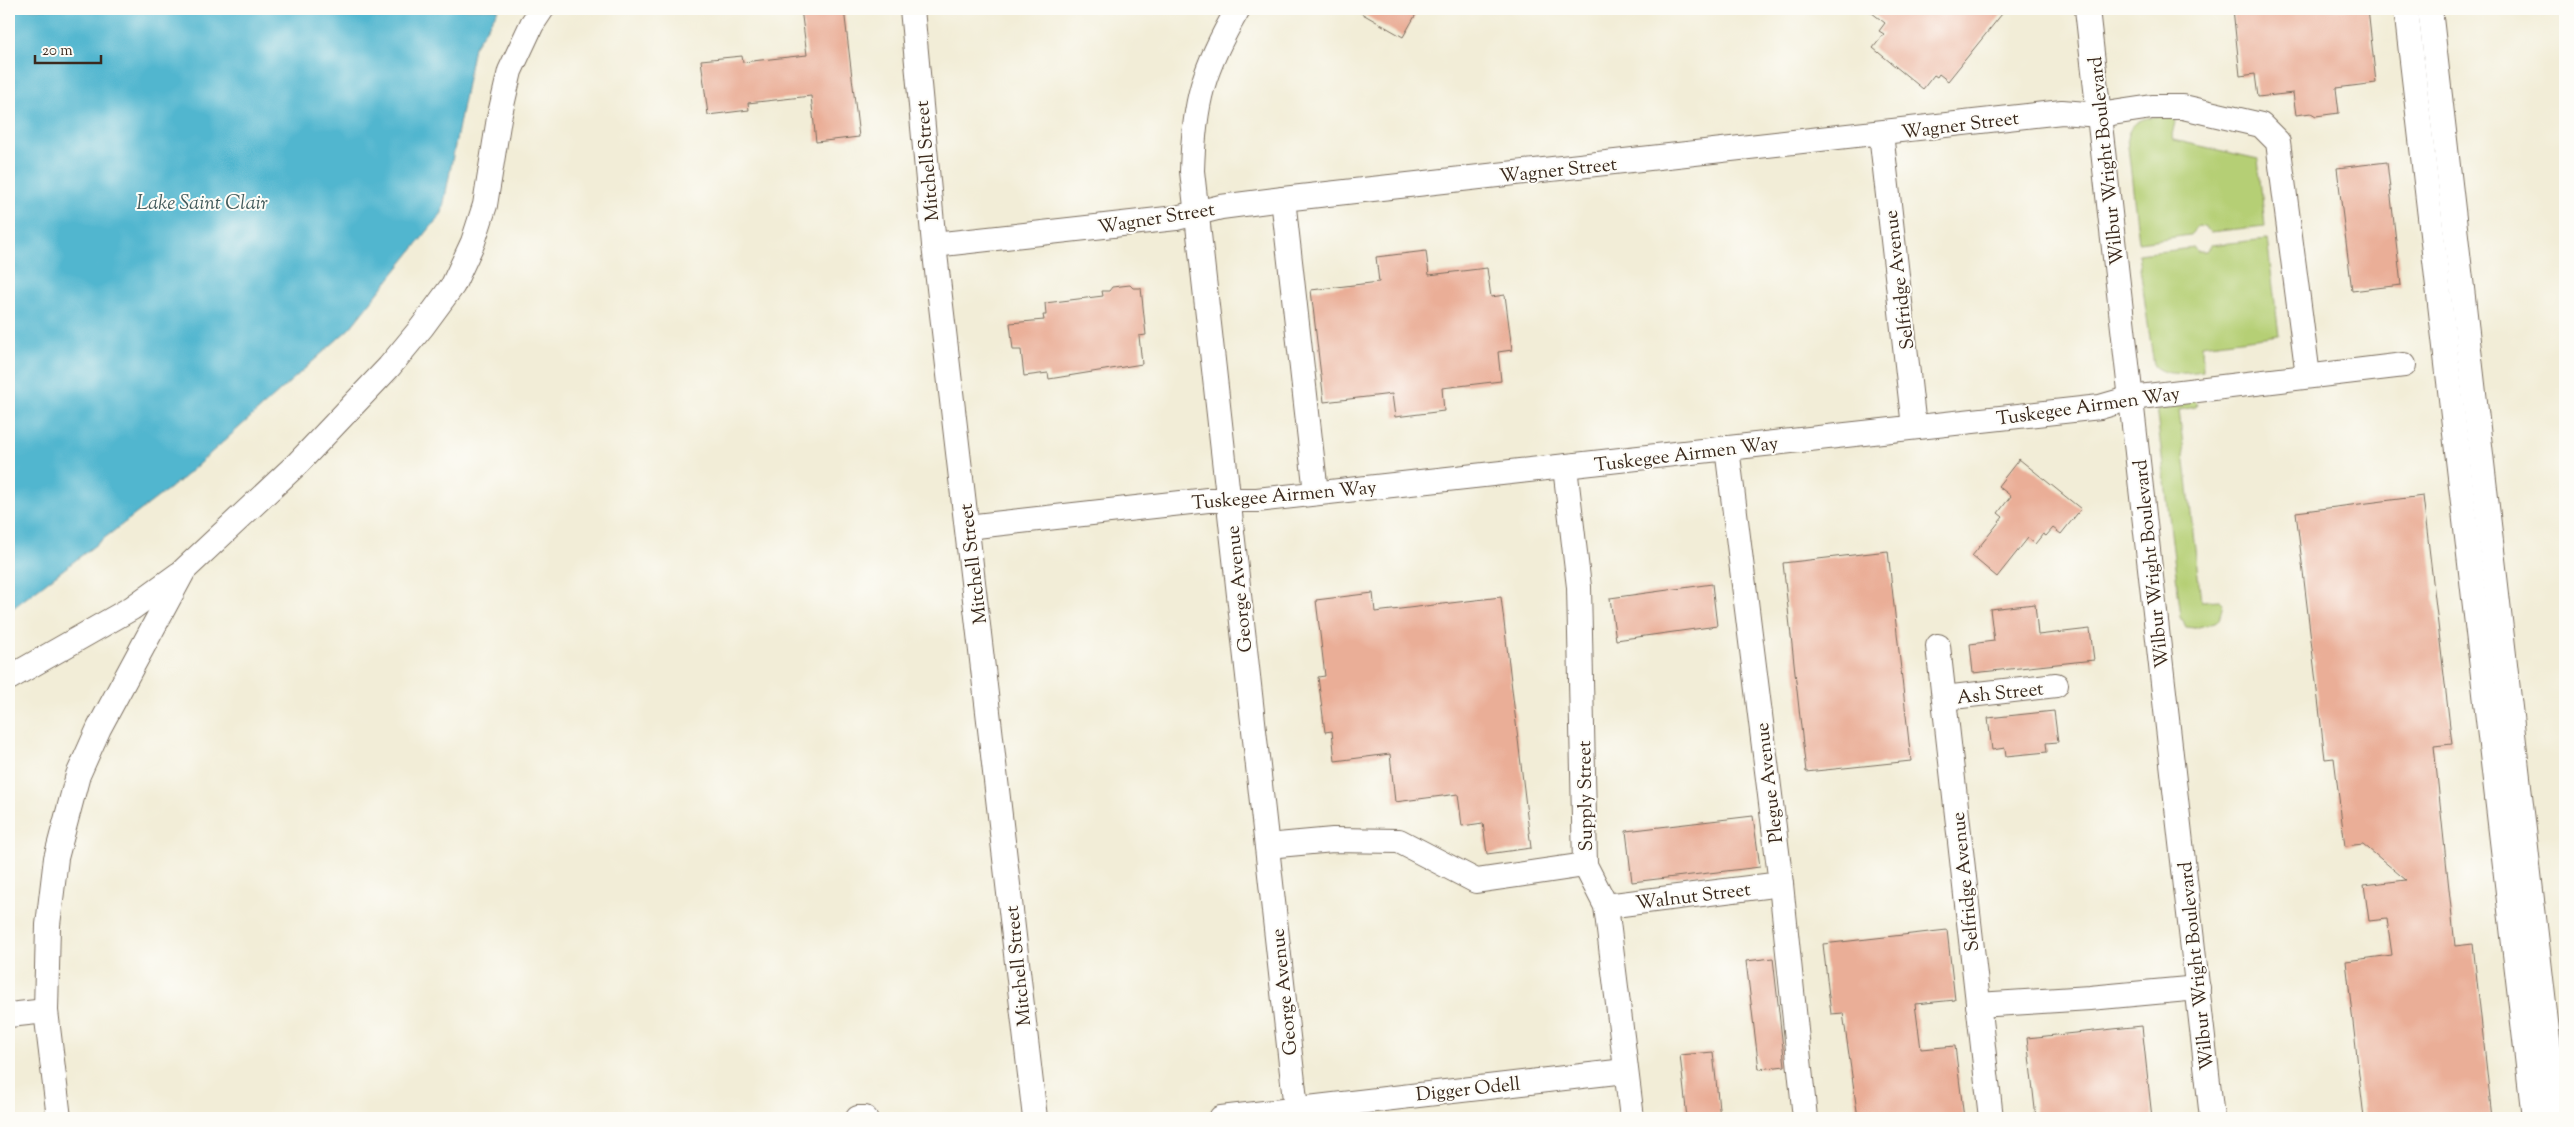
<svg xmlns="http://www.w3.org/2000/svg" width="2574" height="1127" font-family="'Sorts Mill Goudy',serif">
<rect width="100%" height="100%" fill="#fdfcf7"/>
<filter id="ink" filterUnits="userSpaceOnUse"><feTurbulence type="fractalNoise" baseFrequency=".02" numOctaves="2"/><feDisplacementMap in="SourceGraphic" scale="10" xChannelSelector="R" yChannelSelector="G"/><feConvolveMatrix kernelMatrix="1 2 1 2 8 2 1 2 1" color-interpolation-filters="sRGB"/></filter>
<filter id="wash" filterUnits="userSpaceOnUse"><feTurbulence type="fractalNoise" baseFrequency=".0096" numOctaves="4" result="noise"/><feDisplacementMap in="SourceGraphic" scale="20" xChannelSelector="R" yChannelSelector="G"/><feGaussianBlur stdDeviation="1.12" result="paint"/><feColorMatrix in="noise" values="0 0 0 0 0 0 0 0 0 0 0 0 0 0 0 0 0 1.4 0 .05"/><feComposite in="paint" operator="in"/></filter>
<g filter="url(#wash)">
<rect width="100%" height="100%" fill="#f2edd7"/>
<g fill="#b5cf74" stroke="#787c49">
<path d="M2171,115L2175,122L2172,135L2174,140L2258,159L2265,226L2210,232L2204,227L2198,226L2190,235L2139,242L2127,138C2132,116 2152,117 2171,115Z"/>
<path d="M2267,239L2279,335L2202,345L2203,371C2187,373 2166,377 2154,366L2138,254L2194,248L2197,251H2206L2211,245Z"/>
<polygon points="2193,399 2197,403 2196,407 2179,410 2201,601 2219,600 2223,603 2219,620 2215,623 2194,628 2186,627 2181,617 2157,415 2161,404"/>
</g>
<polygon fill="#51b6cf" stroke="#467076" points="9,9 499,9 474,47 442,213 350,328 183,478 9,611"/>
<g id="blocks">
<g fill="#eaae97">
<polygon points="801,9 844,9 859,137 816,142 811,96 748,103 749,110 708,115 701,60 742,56 743,62 807,55"/>
<polygon points="1354,9 1419,9 1403,37"/>
<polygon points="1867,9 2006,9 1948,81 1939,74 1937,77 1934,75 1923,89 1873,48 1884,34 1879,31 1885,23"/>
<polygon points="2233,9 2368,9 2376,83 2336,88 2339,113 2316,116 2311,113 2296,115 2293,93 2258,97 2255,74 2240,76"/>
<polygon points="2387,162 2401,285 2352,291 2337,168"/>
<polygon points="1426,251 1429,275 1487,268 1491,297 1505,295 1512,350 1498,352 1501,381 1442,388 1444,411 1395,417 1392,394 1324,402 1311,290 1379,282 1376,257"/>
<polygon points="1130,285 1133,288 1141,288 1146,335 1139,336 1142,364 1049,379 1048,373 1024,376 1021,350 1013,350 1010,323 1044,320 1043,315 1046,315 1045,303 1103,296 1102,291 1109,291 1112,287"/>
<polygon points="2019,459 2081,509 2061,534 2053,528 2046,536 2043,534 2035,544 2028,538 1997,577 1972,556 2003,517 1998,513 2011,496 1998,486"/>
<polygon points="2423,496 2452,744 2434,746 2455,946 2473,944 2492,1118 2364,1118 2346,961 2392,955 2387,919 2369,921 2364,885 2406,880 2363,844 2345,846 2334,758 2325,759 2296,512"/>
<polygon points="1888,551 1911,761 1806,772 1783,563"/>
<polygon points="1712,584 1717,626 1616,640 1610,598"/>
<polygon points="1373,593 1375,612 1501,597 1531,848 1487,854 1483,823 1462,826 1458,794 1395,802 1390,754 1335,761 1332,731 1325,732 1318,677 1325,676 1316,600"/>
<polygon points="2035,604 2038,635 2090,629 2094,660 1973,673 1970,644 1994,641 1990,609"/>
<polygon points="2054,711 2058,742 2046,743 2047,752 2006,756 2005,748 1992,750 1988,718"/>
<polygon points="1753,816 1760,867 1632,882 1626,831"/>
<polygon points="1947,930 1955,1000 1915,1004 1921,1049 1955,1046 1964,1118 1858,1118 1843,1013 1831,1014 1823,944"/>
<polygon points="1773,958 1785,1066 1759,1069 1746,961"/>
<polygon points="2142,1026 2152,1118 2036,1118 2027,1038"/>
<polygon points="1713,1052 1720,1118 1687,1118 1680,1055"/>
</g>
</g>
</g>
<g filter="url(#ink)">
<use href="#blocks" fill-opacity="0" stroke="#7b6e5f" stroke-width="1"/>
<g fill="none" stroke-linecap="round" stroke-linejoin="round">
<defs>
<g id="minor">
<polyline points="912,9 934,245 1035,1118"/>
<path d="M1238,9C1203,69 1194,101 1192,171L1297,1118"/>
<polyline points="2087,9 2212,1118"/>
<polyline points="2406,9 2534,1118"/>
<polyline points="2430,9 2557,1118"/>
<polyline points="1881,133 1914,427"/>
<polyline points="1283,199 1316,493"/>
<polyline points="934,245 1176,218 1221,207 1283,199 2062,112 2099,115 2152,107 2183,107 2261,125 2278,142 2308,376"/>
<polyline points="1727,448 1781,884 1805,1118"/>
<polyline points="1565,467 1579,587 1585,865 1606,906 1632,1118"/>
<polyline points="967,527 1208,500 1257,500 2100,407 2131,398 2404,365"/>
<polyline points="1938,646 1991,1118"/>
<polyline points="9,678 132,608 179,574"/>
<polyline points="1944,698 2056,685"/>
<polyline points="1267,846 1333,840 1399,841 1476,881 1585,865"/>
<polyline points="1606,906 1781,884"/>
<polyline points="1978,1005 2090,998 2198,988"/>
<polyline points="9,1015 46,1011"/>
<polyline points="59,1118 46,1011 48,925 56,858 78,775 99,728 184,570 298,463 389,367 422,327 453,285 473,242 485,205 499,118 510,71 532,24 542,9"/>
<polyline points="858,1118 865,1118"/>
<polyline points="1221,1118 1625,1071"/>
</g>
</defs>
<use href="#minor" stroke="#7b6e5f" stroke-width="26"/>
<use href="#minor" stroke="#fff" stroke-width="24"/>
</g>
</g>
<g text-anchor="middle" stroke-width="4" stroke-linejoin="round" paint-order="stroke">
<g font-size="19" fill="#3b2a1e" stroke="#fdfcf7">
<text transform="translate(1960 124) rotate(-7)" y="7">Wagner Street</text>
<text transform="translate(926 161) rotate(-95)" y="7">Mitchell Street</text>
<text transform="translate(2105 161) rotate(-96)" y="7">Wilbur Wright Boulevard</text>
<text transform="translate(1558 169) rotate(-6)" y="7">Wagner Street</text>
<text transform="translate(1156 217) rotate(-9)" y="7">Wagner Street</text>
<text transform="translate(1898 280) rotate(-97)" y="7">Selfridge Avenue</text>
<text transform="translate(2088 405) rotate(-8)" y="7">Tuskegee Airmen Way</text>
<text transform="translate(1686 453) rotate(-7)" y="7">Tuskegee Airmen Way</text>
<text transform="translate(1284 494) rotate(-5)" y="7">Tuskegee Airmen Way</text>
<text transform="translate(972 564) rotate(-97)" y="7">Mitchell Street</text>
<text transform="translate(2150 564) rotate(-96)" y="7">Wilbur Wright Boulevard</text>
<text transform="translate(1238 589) rotate(-96)" y="7">George Avenue</text>
<text transform="translate(2000 692) rotate(-6)" y="7">Ash Street</text>
<text transform="translate(1768 783) rotate(-97)" y="7">Plegue Avenue</text>
<text transform="translate(1584 796) rotate(-91)" y="7">Supply Street</text>
<text transform="translate(1964 882) rotate(-96)" y="7">Selfridge Avenue</text>
<text transform="translate(1693 895) rotate(-7)" y="7">Walnut Street</text>
<text transform="translate(1017 966) rotate(-96)" y="7">Mitchell Street</text>
<text transform="translate(2195 966) rotate(-96)" y="7">Wilbur Wright Boulevard</text>
<text transform="translate(1283 992) rotate(-96)" y="7">George Avenue</text>
<text transform="translate(1468 1088) rotate(-6)" y="7">Digger Odell</text>
</g>
<g font-size="20" font-style="italic" fill="#435b5c" stroke="#fdfcf7">
<text x="202" y="209">Lake Saint Clair</text>
</g>
</g>
<rect width="2574" height="1127" fill="none" stroke="#fdfcf7" stroke-width="30"/>
<path d="M35 55v8h66v-8" fill="none" stroke="#3b2a1e" stroke-width="2.5"/>
<text x="42" y="55" font-size="15" fill="#3b2a1e" stroke="#fdfcf7" stroke-width="4" paint-order="stroke">20 m</text>
</svg>
